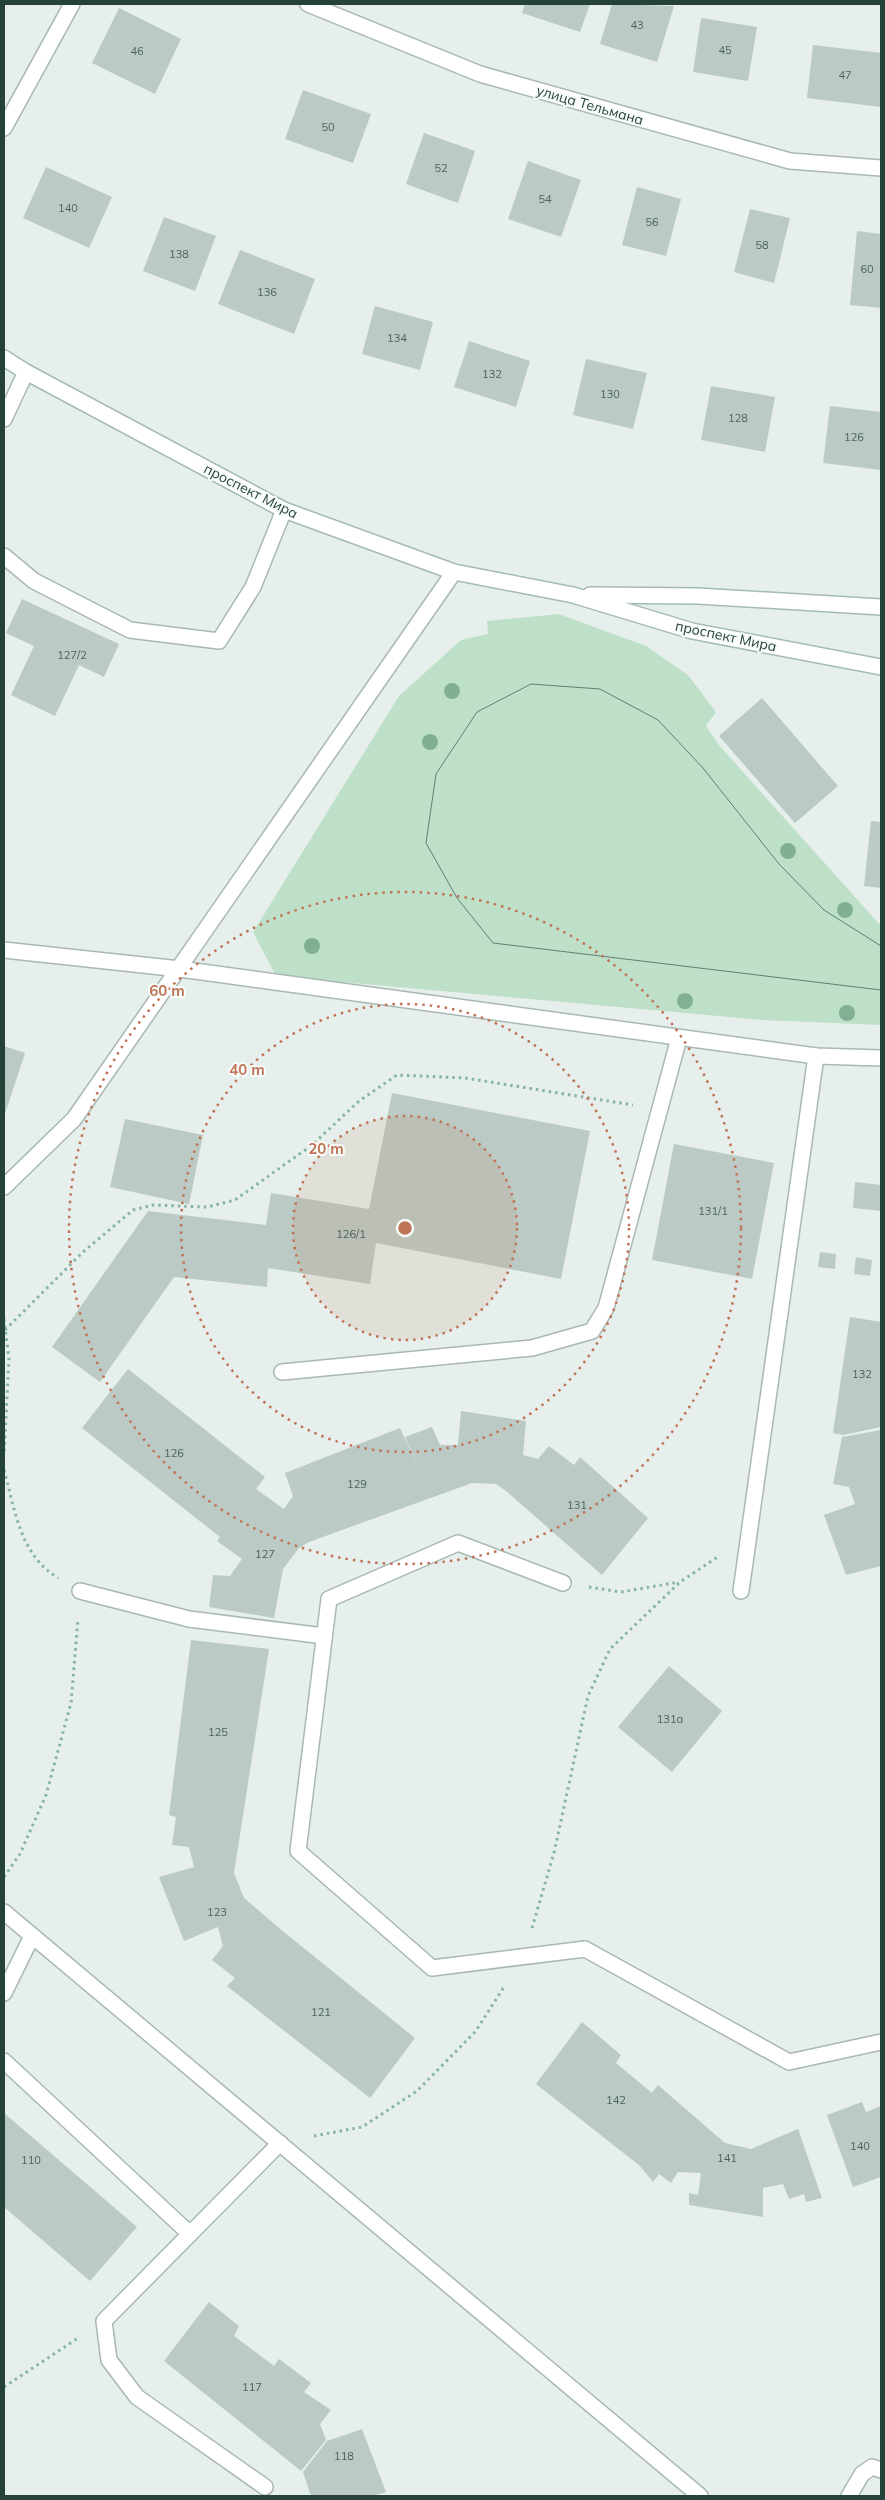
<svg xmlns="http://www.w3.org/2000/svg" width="885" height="2500" font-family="Mulish,sans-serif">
<rect width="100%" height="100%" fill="#e6efeb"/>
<polygon fill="#bfe0c8" points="559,614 646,646 688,675 716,712 706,726 718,744 881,926 881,1025 762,1020 276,976 253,932 399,696 461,640 488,634 487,621"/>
<g fill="#bbcac4">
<polygon points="525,4 590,4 580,32 522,13"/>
<polygon points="612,4 674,6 657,62 600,44"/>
<polygon points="119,8 181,39 155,94 92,63"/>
<polygon points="701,18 757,27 748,81 693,72"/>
<polygon points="813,45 881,53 881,107 807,98"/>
<polygon points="303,90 371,114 353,163 285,139"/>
<polygon points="424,133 475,151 458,203 406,184"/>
<polygon points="528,161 581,180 561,237 508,219"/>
<polygon points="46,167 112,197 89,248 23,218"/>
<polygon points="637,187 681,199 666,256 622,245"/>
<polygon points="750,209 790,218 774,283 734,272"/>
<polygon points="164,217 216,236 195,291 143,271"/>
<polygon points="857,231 881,234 881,308 850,305"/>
<polygon points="240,250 315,279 294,334 218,304"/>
<polygon points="375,306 433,322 420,370 362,354"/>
<polygon points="469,341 530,361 516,407 454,387"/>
<polygon points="586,359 647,373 633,429 573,415"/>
<polygon points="711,386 775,397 765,452 701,440"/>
<polygon points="830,406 881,412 881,470 823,463"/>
<polygon points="22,599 119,644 104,677 79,665 55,716 11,695 34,646 6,633"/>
<polygon points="762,698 838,786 795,823 719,736"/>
<polygon points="871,821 881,822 881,888 864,886"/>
<polygon points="4,1046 25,1053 4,1117"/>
<polygon points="392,1093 590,1131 561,1279 376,1243 370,1284 268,1268 267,1287 174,1277 100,1382 52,1347 148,1211 266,1225 271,1193 369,1209"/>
<polygon points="125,1119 203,1135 189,1204 110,1187"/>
<polygon points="674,1144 774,1163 752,1279 652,1260"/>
<polygon points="855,1182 881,1185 881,1211 853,1208"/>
<polygon points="820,1252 836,1254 835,1269 818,1267"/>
<polygon points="856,1257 872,1260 870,1276 854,1274"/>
<polygon points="850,1317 881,1322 881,1427 843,1435 833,1433"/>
<polygon points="128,1369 265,1477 256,1489 284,1509 293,1496 285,1473 400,1428 423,1477 405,1437 432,1427 440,1445 458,1445 461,1411 526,1421 523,1455 538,1459 549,1446 574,1465 580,1457 648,1518 602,1575 506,1491 496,1484 472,1483 309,1542 299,1548 283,1569 274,1618 209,1607 213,1575 230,1576 242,1559 217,1541 220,1537 82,1428"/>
<polygon points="881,1430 881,1566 846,1575 824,1515 855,1504 849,1487 833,1484 842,1437"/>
<polygon points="191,1640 269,1649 234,1873 244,1898 279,1928 415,2038 370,2098 227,1986 235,1978 212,1960 223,1946 218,1927 184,1941 159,1877 194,1867 189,1847 172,1845 176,1817 169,1815"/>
<polygon points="669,1666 722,1711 672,1772 618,1727"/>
<polygon points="582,2022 621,2055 616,2063 652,2093 658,2085 725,2143 751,2149 798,2129 822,2198 806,2202 804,2194 789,2199 783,2184 763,2188 763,2217 689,2205 689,2193 698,2195 701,2173 678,2172 671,2183 659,2174 653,2182 640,2166 536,2084"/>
<polygon points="862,2102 866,2112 881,2106 881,2177 853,2187 827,2115"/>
<polygon points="4,2113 137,2227 90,2281 4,2207"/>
<polygon points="209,2302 239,2326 234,2336 274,2366 279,2359 311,2383 304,2392 331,2410 320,2424 326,2440 301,2471 164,2361"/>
<polygon points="362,2429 386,2492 372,2496 311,2496 303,2472 327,2441"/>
</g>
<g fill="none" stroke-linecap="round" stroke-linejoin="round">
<defs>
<g id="service">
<polyline points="4,128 72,4"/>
<polyline points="4,419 26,372"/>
<polyline points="4,556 34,581 130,630 219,641 253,587 284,510"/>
<polyline points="282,1372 532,1348 592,1331 606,1308 679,1038"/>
<polyline points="563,1583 458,1543 329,1599 298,1851 432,1968 585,1949 789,2062 881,2042"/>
<polyline points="80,1591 189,1619 324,1636"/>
<polyline points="741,1591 816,1056"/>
<polyline points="4,1912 700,2496"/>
<polyline points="4,1993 32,1936"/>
<polyline points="4,2061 190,2234"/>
<polyline points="265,2487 137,2397 109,2360 104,2321 280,2143"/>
<polyline points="849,2496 862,2474 872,2467 881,2470"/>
</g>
<g id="minor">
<polyline points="308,4 480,74 790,161 881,168"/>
<polyline points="4,950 180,969 816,1056 881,1058"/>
<polyline points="4,1187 74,1119 454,572"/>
</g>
<g id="secondary">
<polyline points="4,358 26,372 284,510 454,572 573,595 692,631 881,667"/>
<polyline points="590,595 698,596 881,607"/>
</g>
</defs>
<use href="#service" stroke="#a8b8b2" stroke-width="18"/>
<use href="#minor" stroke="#a8b8b2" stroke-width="18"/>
<use href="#secondary" stroke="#a4bbb3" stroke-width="18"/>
<g stroke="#86b3a5" stroke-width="3" stroke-dasharray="2.5 4" stroke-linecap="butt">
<polyline points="4,1319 9,1359 4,1455"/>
<polyline points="5,1330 83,1252 133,1210 153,1205 207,1207 235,1200 312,1145 359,1101 397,1075 465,1078 633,1105"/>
<path d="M4,1470C15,1510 20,1555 58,1578"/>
<polyline points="589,1587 621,1592 679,1582"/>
<polyline points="4,1877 20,1854 46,1795 71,1703 78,1619"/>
<polyline points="532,1928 554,1853 588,1696 610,1649 680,1582 719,1556"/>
<polyline points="314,2136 362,2127 417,2091 475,2032 504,1987"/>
<polyline points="4,2387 78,2338"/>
</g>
<use href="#service" stroke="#fff" stroke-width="15"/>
<use href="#minor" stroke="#fff" stroke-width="15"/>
<use href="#secondary" stroke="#fff" stroke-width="15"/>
<polyline stroke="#5f7d75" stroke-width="1" points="881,946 824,910 779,864 703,768 658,720 600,689 531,684 477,712 436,774 426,843 457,898 493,943 881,990"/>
</g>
<g fill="#80af93">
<circle cx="452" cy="691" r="8"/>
<circle cx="430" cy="742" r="8"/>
<circle cx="788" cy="851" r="8"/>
<circle cx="845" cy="910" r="8"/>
<circle cx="312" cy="946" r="8"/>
<circle cx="685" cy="1001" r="8"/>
<circle cx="847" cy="1013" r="8"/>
</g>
<circle cx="405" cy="1228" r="112" fill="#c07456" fill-opacity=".12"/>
<g fill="none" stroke="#c07456" stroke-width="2.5" stroke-dasharray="2.5 5">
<circle cx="405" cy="1228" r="112"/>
<circle cx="405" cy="1228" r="224"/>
<circle cx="405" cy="1228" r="336"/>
</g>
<g text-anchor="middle" stroke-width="4" stroke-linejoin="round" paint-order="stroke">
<g font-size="11" fill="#4a645c">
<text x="637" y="29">43</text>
<text x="725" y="54">45</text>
<text x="137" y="55">46</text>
<text x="845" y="79">47</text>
<text x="328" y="131">50</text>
<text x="441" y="172">52</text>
<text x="545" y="203">54</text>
<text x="68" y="212">140</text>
<text x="652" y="226">56</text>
<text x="762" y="249">58</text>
<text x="179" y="258">138</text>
<text x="867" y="273">60</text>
<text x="267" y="296">136</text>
<text x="397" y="342">134</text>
<text x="492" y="378">132</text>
<text x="610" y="398">130</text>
<text x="738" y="422">128</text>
<text x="854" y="441">126</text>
<text x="72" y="659">127/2</text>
<text x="713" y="1215">131/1</text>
<text x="351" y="1238">126/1</text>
<text x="862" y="1378">132</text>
<text x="174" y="1457">126</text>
<text x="357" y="1488">129</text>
<text x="577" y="1509">131</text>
<text x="265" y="1558">127</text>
<text x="670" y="1723">131а</text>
<text x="218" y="1736">125</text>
<text x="217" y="1916">123</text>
<text x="321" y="2016">121</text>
<text x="616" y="2104">142</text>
<text x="860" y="2150">140</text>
<text x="727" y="2162">141</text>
<text x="31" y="2164">110</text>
<text x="252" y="2391">117</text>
<text x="344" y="2460">118</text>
</g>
<g font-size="14" fill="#24423a" stroke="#f7fbf9">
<text transform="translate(590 105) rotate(16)" y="5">улица Тельмана</text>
<text transform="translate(251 491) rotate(27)" y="5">проспект Мира</text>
<text transform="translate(726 636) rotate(12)" y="5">проспект Мира</text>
</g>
</g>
<circle cx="405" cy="1228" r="8" fill="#c07456" stroke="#f7fbf9" stroke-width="2.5"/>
<g font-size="15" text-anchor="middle" font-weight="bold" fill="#c07456" stroke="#f7fbf9" stroke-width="4" stroke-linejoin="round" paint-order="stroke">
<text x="167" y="996">60 m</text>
<text x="247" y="1075">40 m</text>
<text x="326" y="1154">20 m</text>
</g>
<rect width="885" height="2500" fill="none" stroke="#24423a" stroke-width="10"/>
</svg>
